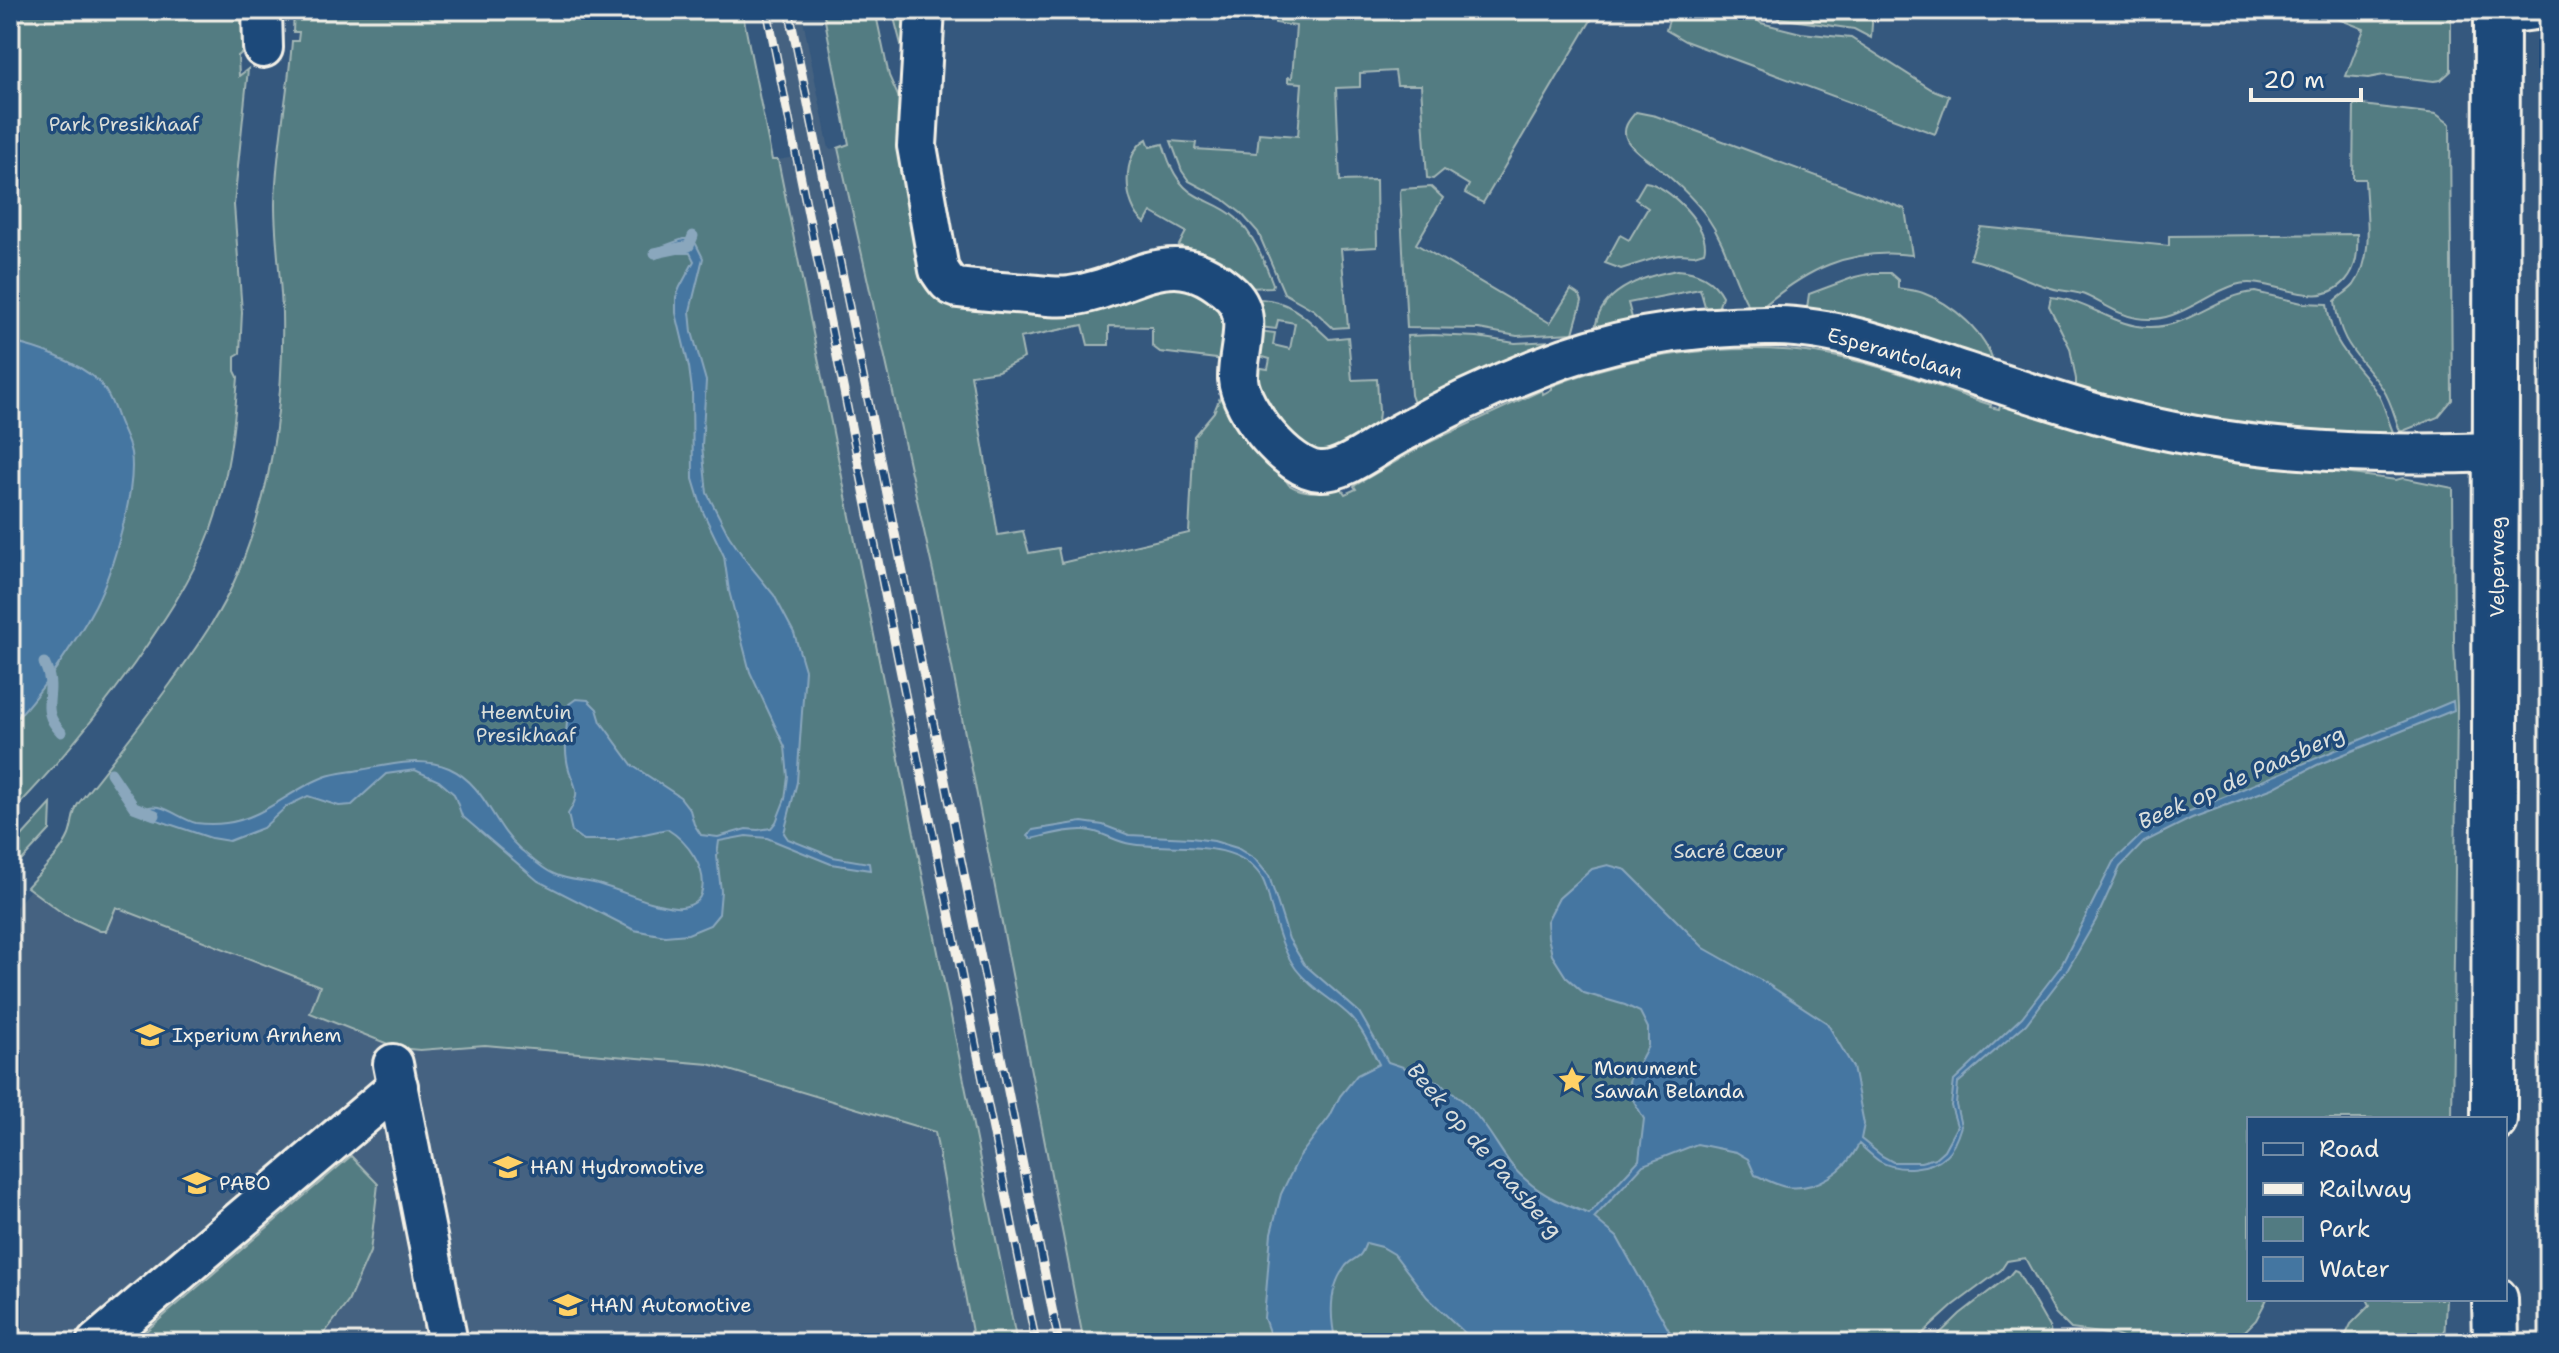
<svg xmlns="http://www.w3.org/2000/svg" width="2559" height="1353" font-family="'Shantell Sans',sans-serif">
<rect width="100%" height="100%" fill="#35587e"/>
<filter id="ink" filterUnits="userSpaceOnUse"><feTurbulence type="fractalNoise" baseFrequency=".0125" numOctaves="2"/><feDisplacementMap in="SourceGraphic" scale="16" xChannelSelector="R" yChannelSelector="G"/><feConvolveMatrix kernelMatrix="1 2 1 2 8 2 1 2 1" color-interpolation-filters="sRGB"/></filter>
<g filter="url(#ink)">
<g fill="#446281">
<polygon points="764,10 801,10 829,149 838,148 935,580 1084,1343 1017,1343 778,160 794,157"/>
<polygon points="40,878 320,986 310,1013 420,1050 485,1045 709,1064 935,1132 974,1343 10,1343 10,914"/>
</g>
<g fill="#527b82" stroke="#a3b6b5" stroke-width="2">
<path d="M10,10H248L249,47L238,56L239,76L248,69L234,205L242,312L240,353L235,356V371L238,377C234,430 228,482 210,532C192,580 163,622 134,664C96,717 56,767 10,814Z"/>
<path d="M294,10H742L772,160H778L1017,1343H974L935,1132L709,1064L485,1045L420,1050L398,1048L310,1013L320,986L116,907L106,931H100L65,915L27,887C40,872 61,854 69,835C73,824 72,814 78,804C110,764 141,724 171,683C195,649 221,614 237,575C272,492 284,403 282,313C281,277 275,241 275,204C276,150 288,96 292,41H298L299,32H293Z"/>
<path d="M823,10H875L889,76L903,107L930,289L936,298L946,302L1126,293L1189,284L1224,308L1225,360L1160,352L1152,346V327L1109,326V345H1088L1083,325L1020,338L1024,358L998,371L971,375L998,535L1023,531L1029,553L1058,548L1061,563L1189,533L1194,436L1214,412L1221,395L1226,394L1289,485C1308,496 1318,492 1338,483L1345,494L1356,489L1354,486L1428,443L1542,390L1543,394L1552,389V386C1633,354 1729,342 1815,353C1875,361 1934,386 1991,405L1990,407L1999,409L2002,398L2241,459L2396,480L2403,478L2453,488L2454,644L2457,706L2452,1119H2249V1299H2267L2256,1320L2245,1331L2228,1338L2192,1343H2135L2115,1335L2071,1329L2055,1313L2025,1258L2007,1261L2001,1270L1954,1305L1920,1336L1916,1343H1084L935,580L838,148L849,144Z"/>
<polygon points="892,10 912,10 904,56"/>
<polygon points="1275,10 1597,10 1483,203 1465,193 1469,185 1444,170 1433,179 1427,178 1421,85 1397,85 1395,71 1360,73 1360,87 1336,88 1340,181 1376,180 1377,247 1341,249 1348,327 1333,328 1314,310 1284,293 1258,232 1241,213 1223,199 1189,181 1182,171 1171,141 1196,143 1195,149 1257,153 1259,133 1298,136 1302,83 1288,82 1288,77 1292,78 1296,26 1275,23"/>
<polygon points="1672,10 1755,10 1757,20 1761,23 1801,33 1851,38 1931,89 1949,96 1935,134 1685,41 1666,30"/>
<polygon points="1770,10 1873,10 1871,38 1854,29 1778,18"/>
<polygon points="2316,10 2451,10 2451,71 2441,80 2434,81 2384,75 2368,78 2346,76 2364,29"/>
<polygon points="2549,99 2549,744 2549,702 2543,701 2546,120"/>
<path d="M2354,104L2436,114L2450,124L2452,400L2438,417L2403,431H2400C2395,418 2391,401 2383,389C2359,355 2340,346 2335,301C2341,295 2348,292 2354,285C2375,257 2366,212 2365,179H2353Z"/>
<path d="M1636,112L1656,116L1905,209L1912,255C1849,247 1805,270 1759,310L1749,307C1732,278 1728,247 1707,217C1694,198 1677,183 1659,168C1649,160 1633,151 1627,140C1621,129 1629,120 1636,112Z"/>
<path d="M1147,139L1150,147L1163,144C1169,164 1177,186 1197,196C1210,203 1224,207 1236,218C1255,236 1264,261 1273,284L1272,287L1247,288L1233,275L1179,245L1186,232L1151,212L1145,223C1122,206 1121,153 1147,139Z"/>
<path d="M1645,182C1667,184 1712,228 1704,252L1694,255L1679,254L1659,257L1621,269L1605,263L1620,235L1629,240L1648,208L1635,199Z"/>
<polygon points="1431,187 1443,198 1416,244 1550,323 1571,290 1580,296 1582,301 1573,333 1517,336 1479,329 1407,328 1400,192 1401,189"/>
<path d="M1981,227L2169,246V236L2357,234C2358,252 2357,267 2346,280C2316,315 2270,274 2235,285C2201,296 2176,325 2137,318C2119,315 2104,304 2087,296C2076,291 2063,292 2051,288C2023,280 1999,265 1970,259Z"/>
<path d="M1677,270C1697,271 1713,279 1722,296L1717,312L1707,313L1700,289L1628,303L1635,329L1595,331C1598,290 1644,276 1677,270Z"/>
<path d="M1873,273H1890L1898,280V288C1906,290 1916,290 1923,293C1953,304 1986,333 1994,364L1811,312L1807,308L1809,294L1855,277Z"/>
<path d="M2255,292L2302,303L2327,304C2332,352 2357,360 2379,396C2385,407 2388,421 2393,432L2363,435L2244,431L2076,392V379L2070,348L2049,306L2051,297C2088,300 2115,328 2151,327C2190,327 2217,295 2255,292Z"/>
<path d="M1254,299C1288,298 1306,317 1329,339L1348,337L1352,380L1377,379L1379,412L1377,430L1325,455L1294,443L1262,402L1255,367L1268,369L1270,359L1256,355L1259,331L1275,333L1273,345L1290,349L1295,323L1278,320L1276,329L1260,327Z"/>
<polygon points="1433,335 1477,337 1515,343 1571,340 1420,407 1414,403 1411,395 1407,336"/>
<polygon points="51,804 50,830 12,871 10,849"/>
<polygon points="351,1156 378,1184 370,1252 348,1302 317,1343 132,1343"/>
<polygon points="2014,1270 2017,1271 2050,1329 2051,1336 2048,1343 1930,1343 1960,1314 2009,1276"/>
<polygon points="2367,1299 2446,1299 2444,1343 2342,1343 2351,1324 2370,1305"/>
</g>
<g fill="#4476a1" stroke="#8aa7bd" stroke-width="2">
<path d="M683,239H688L696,244L703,258L690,311L692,332L706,381L702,446L707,493L729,536L747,562L774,595L794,633L805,670L797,782L784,833L788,839L833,857L869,863L870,870L831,864L767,838L746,836L719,841L717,856L721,891L719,914L710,925L688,934L665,936L634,930L538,881L462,816L454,794L439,781L415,770L386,774L352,805L339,806L308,796L287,806L263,828L229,841L211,838L145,816L142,811C157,797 179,819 196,823C205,824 218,824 226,823C264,818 290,790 324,777C335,773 349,772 360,770C388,765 421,756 449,768C486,785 492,824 520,849C530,857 542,869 554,874C569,881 585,880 601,885C625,892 651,905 676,907C685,908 698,904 701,894C709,870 687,841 667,829L617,840H583L572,832L568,814C585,787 571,787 567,761C564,743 567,723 569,704L576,699L588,700L597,709L601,722L633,766L680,797L690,810L694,824L701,835L718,837L746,829L758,830L771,828L776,822L785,799L788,777L785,747L750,672L729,591L724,556L703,512L693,479L692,390L689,367L676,313V297L680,287L694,261L690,253H669L656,258V249Z"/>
<path d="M10,342C36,347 78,362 98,381C107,390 114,407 118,419C122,430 129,442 131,453C137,490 112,573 95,606C77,640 38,698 10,725Z"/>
<path d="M2453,701L2454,710L2317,765L2273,788L2192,818L2144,842L2120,867L2096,920L2068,969L2026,1024L1958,1083L1956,1105L1961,1126C1958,1136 1954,1148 1946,1155C1930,1170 1898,1172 1879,1161C1872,1156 1866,1150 1859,1144C1846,1171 1817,1191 1786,1187C1776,1185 1765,1179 1755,1175L1748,1159L1736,1152L1697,1144L1643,1165L1594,1218L1617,1237L1676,1343H1490L1467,1335L1427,1297L1394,1254L1382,1247L1366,1243C1364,1247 1363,1252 1360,1255C1355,1260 1349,1261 1345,1267C1328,1289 1330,1318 1336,1343H1273L1264,1318L1271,1233L1281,1194L1299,1157L1330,1116L1340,1096L1357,1075L1379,1064C1371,1048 1363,1030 1351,1017C1334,1000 1311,989 1296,969C1283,951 1277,929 1271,907C1269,898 1267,887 1262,878C1237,836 1171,851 1131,844C1115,842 1102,831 1085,830C1067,829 1049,835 1031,839L1028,836L1033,830L1082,822L1103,825L1129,835L1191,838L1214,841L1237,848L1255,859L1269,876L1289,939L1304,964L1359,1012L1388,1062C1430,1075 1458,1089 1484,1125C1497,1142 1508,1165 1525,1179C1543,1196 1566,1205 1589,1214L1639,1160L1644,1119L1631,1096L1629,1081L1648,1046V1028L1640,1012L1625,1005L1584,993L1566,977L1552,955L1548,937L1547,921L1559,898L1592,869L1608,865L1626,870L1704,948L1766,983L1827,1023L1853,1067L1864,1124L1861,1139L1882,1156L1893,1162H1921L1935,1158L1944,1150L1957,1126L1951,1106L1954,1081L2022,1017L2061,966L2113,862L2141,835L2190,811Z"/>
</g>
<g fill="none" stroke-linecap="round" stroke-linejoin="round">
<g stroke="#8aa7bd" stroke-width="11">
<polyline points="655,253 689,246 693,236"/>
<path d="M44,663C60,695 36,706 61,732"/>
<polyline points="111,773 134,807 155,815"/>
</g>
<defs>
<g id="street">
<polyline points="262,10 263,48"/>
<path d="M925,10L917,146L939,270C945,279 948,285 958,288C981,291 1004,292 1027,294C1041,295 1056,298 1070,296C1132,289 1172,237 1232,295C1254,317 1237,352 1238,379C1240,409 1288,470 1320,471C1343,473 1376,446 1397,435C1442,410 1490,387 1538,368C1613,337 1695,325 1776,326C1836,327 1897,349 1953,368C2002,384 2052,401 2102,415C2232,451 2362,457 2497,452"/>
<polyline points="2498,15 2535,10"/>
<polyline points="393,1064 448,1343"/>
<polyline points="96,1343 398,1086"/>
</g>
<g id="secondary">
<polyline points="2494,1119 2497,10"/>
<polyline points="2495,1299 2496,1343"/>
</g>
</defs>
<use href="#street" stroke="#f4f1e8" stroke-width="44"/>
<use href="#secondary" stroke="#f4f1e8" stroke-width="50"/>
<use href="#street" stroke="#1f4a7a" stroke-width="38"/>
<use href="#secondary" stroke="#1f4a7a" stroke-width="44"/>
<defs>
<g id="rail">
<polyline points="767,10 1036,1343"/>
<polyline points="789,10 1059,1343"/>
</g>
</defs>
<use href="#rail" stroke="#f4f1e8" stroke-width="9"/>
<use href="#rail" stroke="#1f4a7a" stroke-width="6" stroke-dasharray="18" stroke-linecap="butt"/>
</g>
</g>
<defs>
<symbol id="university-bare" viewBox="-9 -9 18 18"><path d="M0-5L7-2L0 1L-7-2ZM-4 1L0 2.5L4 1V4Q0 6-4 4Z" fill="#ffd166" stroke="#1f4a7a" stroke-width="2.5" paint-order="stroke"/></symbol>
<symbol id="sight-bare" viewBox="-9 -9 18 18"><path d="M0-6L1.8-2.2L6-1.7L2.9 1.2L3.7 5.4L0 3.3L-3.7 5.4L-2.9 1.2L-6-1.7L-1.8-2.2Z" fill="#ffd166" stroke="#1f4a7a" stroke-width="2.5" paint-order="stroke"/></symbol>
</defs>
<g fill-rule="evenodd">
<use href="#university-bare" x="130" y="1015" width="40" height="40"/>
<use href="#sight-bare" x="1552" y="1060" width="40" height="40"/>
<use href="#university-bare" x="488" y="1147" width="40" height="40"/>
<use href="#university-bare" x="177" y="1163" width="40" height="40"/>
<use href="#university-bare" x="548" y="1285" width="40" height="40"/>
</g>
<g text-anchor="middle" stroke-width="7" stroke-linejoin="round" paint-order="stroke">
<g font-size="20" fill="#dcdfd9" stroke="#1f4a7a">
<text x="124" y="131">Park Presikhaaf</text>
<text x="526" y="719">Heemtuin<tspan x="526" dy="23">Presikhaaf</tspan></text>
<text x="1729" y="858">Sacré Cœur</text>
</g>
<g font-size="20" fill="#f4f1e8" stroke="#1f4a7a">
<text transform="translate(1895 353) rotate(16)" y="7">Esperantolaan</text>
<text transform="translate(2497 567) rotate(-90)" y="7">Velperweg</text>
</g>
<g font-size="20" fill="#f4f1e8" stroke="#1f4a7a" text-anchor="start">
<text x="172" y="1042">Ixperium Arnhem</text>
<text x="1594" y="1075">Monument<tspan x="1594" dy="23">Sawah Belanda</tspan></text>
<text x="530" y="1174">HAN Hydromotive</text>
<text x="219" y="1190">PABO</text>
<text x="590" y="1312">HAN Automotive</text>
</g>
<g font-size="22" font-style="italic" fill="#dadfdd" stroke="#1f4a7a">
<text transform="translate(2241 777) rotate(-24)" y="8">Beek op de Paasberg</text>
<text transform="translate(1485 1150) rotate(49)" y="8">Beek op de Paasberg</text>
</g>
</g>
<rect width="2559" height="1353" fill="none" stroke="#1f4a7a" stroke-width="40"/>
<rect x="20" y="20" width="2519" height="1313" fill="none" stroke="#f4f1e8" stroke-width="3" filter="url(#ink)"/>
<rect x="2247" y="1117" width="260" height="184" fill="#1f4a7a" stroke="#748da6" stroke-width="2"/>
<rect x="2263" y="1143" width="40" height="12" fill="#1f4a7a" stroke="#748da6" stroke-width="2"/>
<text x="2319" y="1157" font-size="24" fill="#f4f1e8">Road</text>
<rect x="2263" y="1183" width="40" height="12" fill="#f4f1e8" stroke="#748da6" stroke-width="2"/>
<text x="2319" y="1197" font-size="24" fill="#f4f1e8">Railway</text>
<rect x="2263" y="1217" width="40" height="24" fill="#527b82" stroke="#748da6" stroke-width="2"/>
<text x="2319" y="1237" font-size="24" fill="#f4f1e8">Park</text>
<rect x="2263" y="1257" width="40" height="24" fill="#4476a1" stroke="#748da6" stroke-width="2"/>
<text x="2319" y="1277" font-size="24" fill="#f4f1e8">Water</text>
<path d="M2251 88v12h110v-12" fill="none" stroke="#f4f1e8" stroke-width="4"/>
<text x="2263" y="88" font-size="24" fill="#f4f1e8" stroke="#1f4a7a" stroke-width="6" paint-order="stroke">20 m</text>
</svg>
